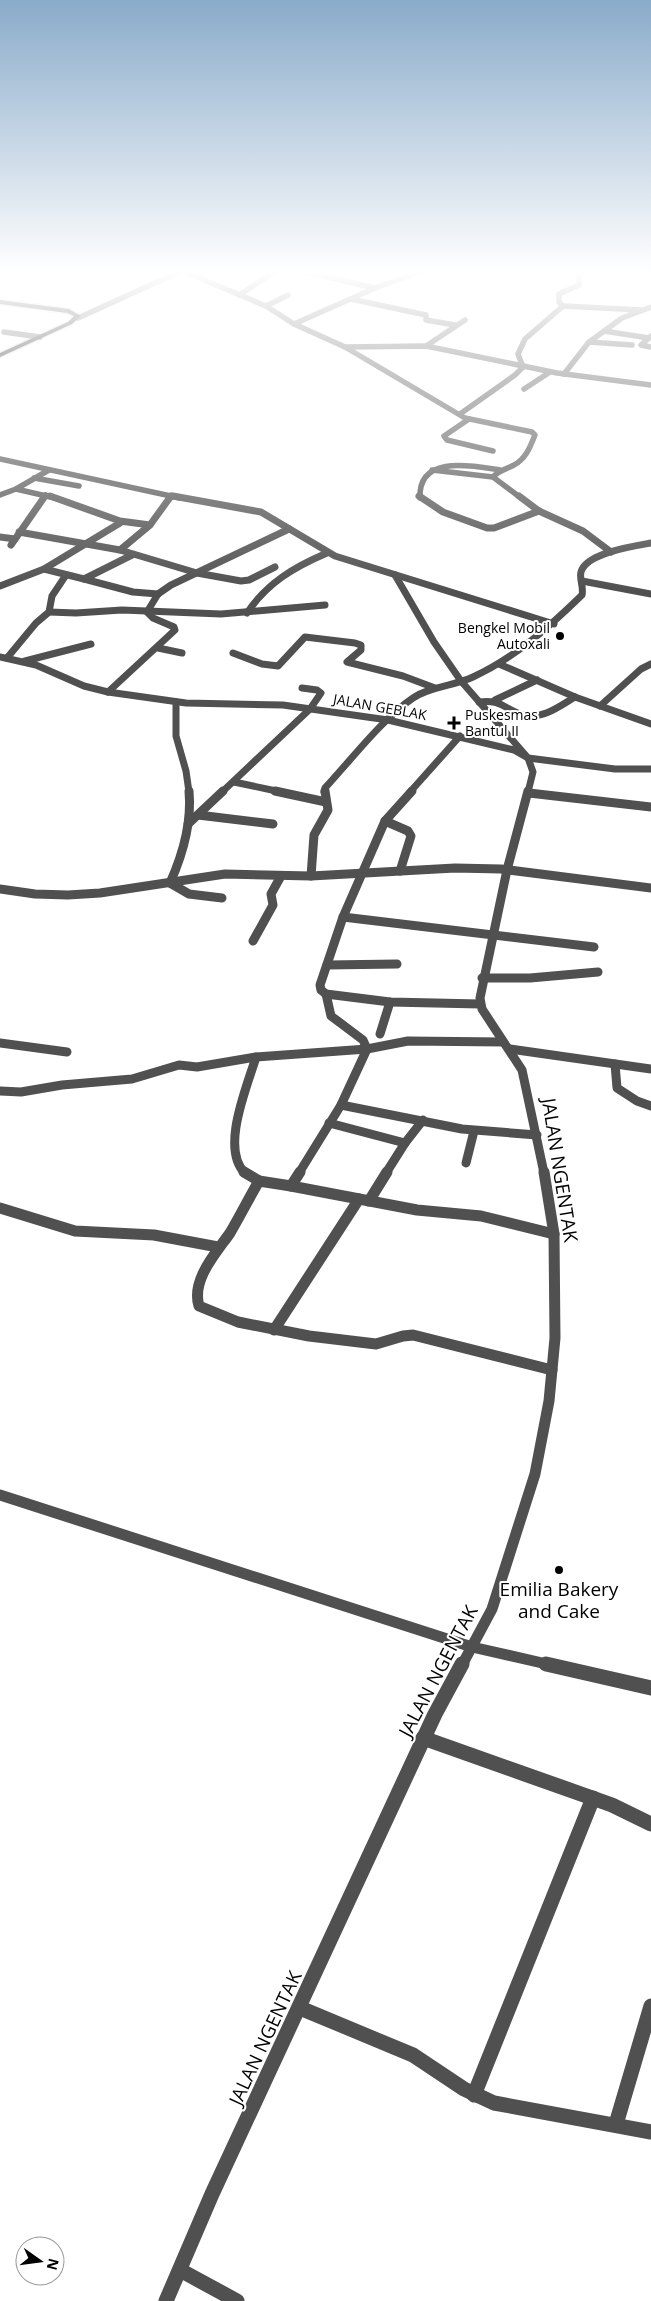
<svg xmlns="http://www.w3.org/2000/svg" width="651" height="2301" font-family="'Open Sans',sans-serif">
<rect width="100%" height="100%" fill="#fff"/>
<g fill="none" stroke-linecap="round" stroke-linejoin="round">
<defs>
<polygon id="primary" points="0,300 69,309 81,316 72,324 0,357 0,353 68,322 74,316 67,313 0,304"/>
</defs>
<use href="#primary" stroke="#dbdbdb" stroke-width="3"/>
<g stroke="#505050" stroke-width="5.5">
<path d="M178,269L266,306L294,324L345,347L465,418L532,432L535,435C530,447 526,459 514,465C507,469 499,470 493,477L521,498"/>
<polyline points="285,269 310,273 315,270"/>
<polyline points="643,269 651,270"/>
<polyline points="310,273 375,288"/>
<polyline points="193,276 211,269"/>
<polyline points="239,295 279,269"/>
<polyline points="351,299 426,315 426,320 455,325"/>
<polyline points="266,306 288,295"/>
<polyline points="563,306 559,302 559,294 579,285 580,269"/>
<polyline points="78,318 181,271"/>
<polyline points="294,324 375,288 427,269"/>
<polyline points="604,331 649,338"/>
<polyline points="4,332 40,337"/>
<polyline points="651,336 641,345 651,347"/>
<polyline points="589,342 632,345"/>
<polyline points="426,346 465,320"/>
<polyline points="345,347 426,346 557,373 651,385"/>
<polyline points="523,367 518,354 525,339 563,306 641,310"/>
<polyline points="564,374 589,342 622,318 651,307"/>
<polyline points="524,389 550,372"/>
<polyline points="460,414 515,375 523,367"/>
<polyline points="469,419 444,436 447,440 493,451"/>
<polyline points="0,459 180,498"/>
<polyline points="432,470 493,477"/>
<polyline points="34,478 79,486"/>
<polyline points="16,489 55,498"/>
<polyline points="0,495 16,489 49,470"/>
<polyline points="44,498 46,495"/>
<polyline points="170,498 171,496"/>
<path d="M420,498C418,454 473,466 500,470"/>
</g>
<g stroke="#505050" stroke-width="7">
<polyline points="50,496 120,521 150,525 171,496"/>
<polyline points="173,496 261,512 335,556 554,624"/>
<polyline points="419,496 443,512 487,528 494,528 539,511"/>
<polyline points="519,496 539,511 583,531 611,552"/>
<polyline points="150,525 120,550 197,573 241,581 249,580 275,567"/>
<polyline points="19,532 120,550"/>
<polyline points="0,537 15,539"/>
<polyline points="11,545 45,496"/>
<polyline points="44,569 84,579 132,555"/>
<polyline points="395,575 434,642 461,681 528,758 615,769 651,769"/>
<polyline points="84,579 133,592 158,594"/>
<polyline points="582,581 651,594"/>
<polyline points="0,586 44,569 120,523"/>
<polyline points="49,612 76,613 122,610 221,614 325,605"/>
<path d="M247,613C267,583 294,567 327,553"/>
<polyline points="158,648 182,653"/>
<polyline points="233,653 262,664 278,666 305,637 355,643 361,645 361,650 347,662 403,676 435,688"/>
<polyline points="0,657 36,665 84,686 108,692 186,703 283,705 388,720 514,750 528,758 533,772 528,792"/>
<polyline points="7,658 36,623 49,612 52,596 66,575"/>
<polyline points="25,661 91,644"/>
<polyline points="499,664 575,697 651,724"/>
<polyline points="108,692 175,630 174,627 153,618 147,612 158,594 171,585 289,529"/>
<polyline points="495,700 537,680"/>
<polyline points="176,702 176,736 186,771 189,792"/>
<path d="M479,702C502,699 505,710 524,715C542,720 560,706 575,697"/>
<polyline points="600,706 641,669 651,664"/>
<polyline points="234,782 281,792"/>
<polyline points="222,792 310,709 321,693 317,690 302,688"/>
<path d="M324,792L325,788C351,760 382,719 413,698C431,686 454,686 473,677C516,657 549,627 582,595C584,587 579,579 581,572C586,553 634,546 651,543"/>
<polyline points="410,792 460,736"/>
</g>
<g stroke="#505050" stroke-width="9">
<polyline points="275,791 326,802"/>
<polyline points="412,791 385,821 343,917 320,985 321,990 326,994 390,1002 480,1004"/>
<polyline points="528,791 507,870 480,998 482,1009 522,1070 544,1173"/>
<polyline points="529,793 651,807"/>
<polyline points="198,815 273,824"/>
<polyline points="385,821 408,831 411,836 400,871"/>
<polyline points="188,824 223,791"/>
<polyline points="311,876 314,835 328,810 325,791"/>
<path d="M170,883C183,854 192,823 189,791"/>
<polyline points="170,883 189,894 222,898"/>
<polyline points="0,889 35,894 68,895 100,893 225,874 311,876 455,868 501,869 651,888"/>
<polyline points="343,917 594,947"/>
<polyline points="253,941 273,905 271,894 281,876"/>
<polyline points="327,965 397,964"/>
<polyline points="482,978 530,978 598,972"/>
<polyline points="380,1034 390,1002"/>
<polyline points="0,1043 67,1052"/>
<polyline points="510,1049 651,1069"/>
<polyline points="615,1064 617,1088 637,1101 651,1106"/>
<polyline points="0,1091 21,1092 62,1085 132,1079 179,1065 197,1067 256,1057 367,1049 408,1041 503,1042"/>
<polyline points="341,1105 462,1129 537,1135"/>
<polyline points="329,1123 405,1143"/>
<polyline points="466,1163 474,1131"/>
<path d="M245,1173C220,1149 247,1087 256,1057"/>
<polyline points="299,1173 341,1105 367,1049 363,1040 331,1016 326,994"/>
<polyline points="386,1173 405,1143 423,1120"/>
</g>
<g stroke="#505050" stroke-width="11">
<polyline points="244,1172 259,1181"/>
<polyline points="300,1172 291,1186 417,1210 481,1216 554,1234"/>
<path d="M291,1186L259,1181C249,1198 240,1216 230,1233C216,1253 191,1280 199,1306L238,1322L309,1336L376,1344L403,1336L413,1335L552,1370"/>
<polyline points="369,1201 387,1172"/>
<polyline points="0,1208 75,1231 154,1235 218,1247"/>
<polyline points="274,1330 359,1199"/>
<polyline points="0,1495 472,1647 551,1665"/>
<polyline points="462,1665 492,1609 535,1474 549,1401 555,1338 554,1234 544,1172"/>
</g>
<g stroke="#505050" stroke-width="15">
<polyline points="546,1664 651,1688"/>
<polyline points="423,1738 612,1805 651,1824"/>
<polyline points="300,2008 413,2055 464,2089 494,2103 651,2132"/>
<polyline points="474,2095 593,1798"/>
<polyline points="616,2124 651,2006"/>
<polyline points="180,2270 237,2301"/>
<polyline points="166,2301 212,2194 435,1714 462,1664"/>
</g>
<use href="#primary" fill="#000" fill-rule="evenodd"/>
</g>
<linearGradient id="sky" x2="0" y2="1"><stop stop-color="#8aabca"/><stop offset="0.46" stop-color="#fff"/><stop offset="1" stop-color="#fff" stop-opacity="0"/></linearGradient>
<rect width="651" height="591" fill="url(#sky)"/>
<g fill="#000" stroke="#fff" stroke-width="2">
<circle cx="560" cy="636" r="5"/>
<path d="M451.5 715.5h5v5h5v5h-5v5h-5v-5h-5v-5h5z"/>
<circle cx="559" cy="1570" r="5"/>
</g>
<g text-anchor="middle" stroke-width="4" stroke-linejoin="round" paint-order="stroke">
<g font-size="14" fill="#000" stroke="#fff" text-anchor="end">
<text x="550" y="633">Bengkel Mobil<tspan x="550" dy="16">Autoxali</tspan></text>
<text x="465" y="720" text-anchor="start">Puskesmas<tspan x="465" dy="16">Bantul II</tspan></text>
</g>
<g font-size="14" fill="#000" stroke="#fff">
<text transform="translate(380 707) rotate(10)" y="5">JALAN GEBLAK</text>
</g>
<g font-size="19" fill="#000" stroke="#fff">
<text transform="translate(560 1170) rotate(81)" y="7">JALAN NGENTAK</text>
<text transform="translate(438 1671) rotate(-62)" y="7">JALAN NGENTAK</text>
<text transform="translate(265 2038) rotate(-65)" y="7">JALAN NGENTAK</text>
</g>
<g font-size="19" fill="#000" stroke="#fff">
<text x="559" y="1596">Emilia Bakery<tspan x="559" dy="22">and Cake</tspan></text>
</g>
</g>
<g transform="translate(40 2261) rotate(104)"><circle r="24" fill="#ffffff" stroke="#999999"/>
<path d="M0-4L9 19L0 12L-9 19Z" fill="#000000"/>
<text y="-8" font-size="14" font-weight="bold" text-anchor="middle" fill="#000000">N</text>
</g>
</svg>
